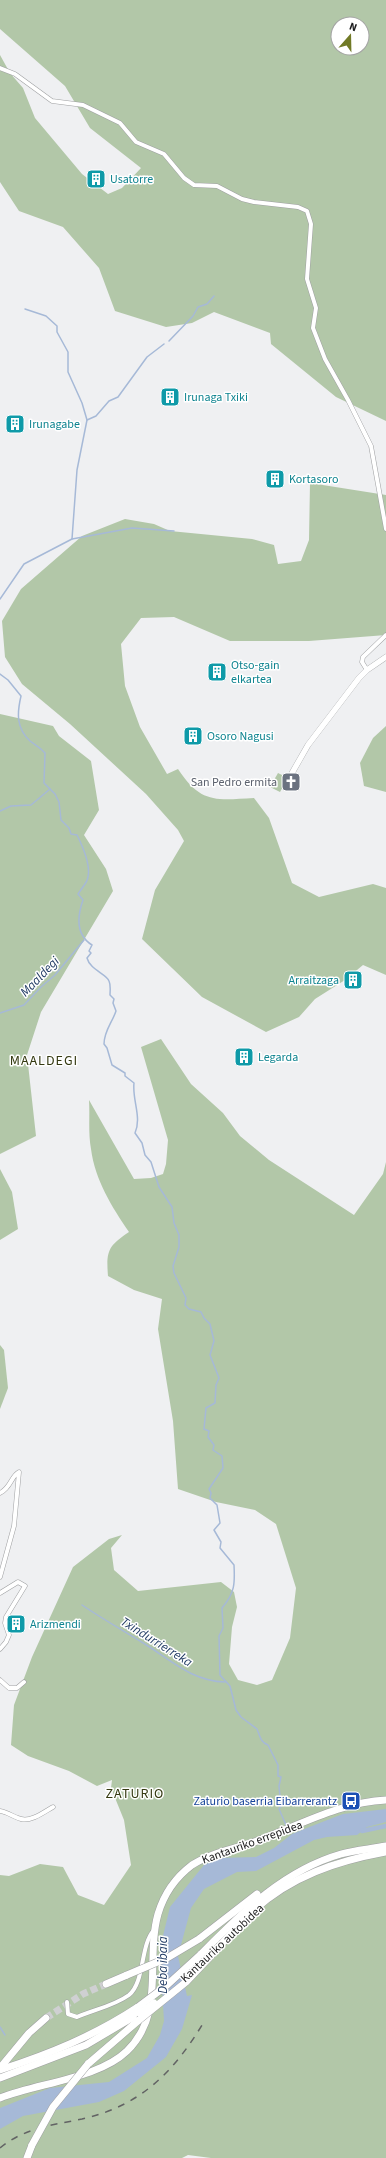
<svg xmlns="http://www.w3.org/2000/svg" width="386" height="2158" font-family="'Source Sans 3',sans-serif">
<rect width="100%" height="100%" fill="#eff0f2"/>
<g fill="#b2c7a8" fill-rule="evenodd">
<path d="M0,0H386V421L336,397L271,344L270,333L214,312L192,323L166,327L115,311L99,268L63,227L19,211L0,182V55L10,73L23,88L35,118L82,174L108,194L122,188L141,168L90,128L65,86L0,29ZM338,24H362V48H338Z"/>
<path d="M310,483L386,495V635L309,641H230L174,617L141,618L121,644L125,686L140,727L167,774L178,769C201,804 216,800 254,798L269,818L292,883L319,897L373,884L386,888V979V975L363,965L345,980L315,999L299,1017L266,1032L202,997L142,939L155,890L184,841L178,830L146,794L70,724L22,684L5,657L2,621L21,589L82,536L125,519L154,524L170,531L252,539L274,545L278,564L301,561L309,540Z"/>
<polygon points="0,714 53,726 59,736 91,761 99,810 84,835 106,869 113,891 41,1012 27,1055 36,1136 0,1154"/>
<polygon points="386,726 386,792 364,786 360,763 373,738"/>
<polygon points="278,773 288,778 280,792 270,787"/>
<path d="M161,1039L191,1084L223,1113L240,1136L269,1160L354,1215L383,1174L386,1162V2158H211L188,2155L182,2158H0V1875L9,1876L40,1864L63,1867L78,1895L104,1905L131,1865L124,1820L111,1788L112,1780L97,1786L69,1771L28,1756L11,1745L14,1705L32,1657L73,1567L109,1539L122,1535L111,1548L114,1570L138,1591L221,1582L234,1592L237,1607L232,1627L229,1664L238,1680L257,1685L272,1680L290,1638L296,1588L276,1524L255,1510L216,1502L178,1489L173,1421L158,1329L162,1299L134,1290L108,1276C106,1251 108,1246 129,1232C112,1207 95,1180 91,1149C88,1133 90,1116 89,1100L134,1179L151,1178L163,1174L166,1164L168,1140L141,1047Z"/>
<polygon points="0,1169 12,1192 18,1229 0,1240"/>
<polygon points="0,1345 4,1350 8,1388 0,1409"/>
</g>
<polygon fill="#a6b9d7" points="386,1809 386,1822 367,1827 357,1835 327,1837 314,1840 256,1871 237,1872 204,1889 191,1908 178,1956 187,1996 192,1995 182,2029 166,2057 124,2091 99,2102 23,2116 0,2129 0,2108 50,2088 109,2082 147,2058 160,2035 164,2021 161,1971 161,1944 170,1907 204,1865 219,1858 256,1857 274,1848 292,1834 317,1824 343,1814"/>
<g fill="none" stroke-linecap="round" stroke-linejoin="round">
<g stroke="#a6b9d7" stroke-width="1.5">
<polyline points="25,309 46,316 57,326 57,332 68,352 68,372 82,403 87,420"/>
<polyline points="169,341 193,316 198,307 207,304 214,296"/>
<polyline points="72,539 132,528 174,531"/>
<polyline points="0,599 24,564 72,539 77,470 87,420 96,416 109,401 118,397 147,357 164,344"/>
<path d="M0,674L8,680L21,696C17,713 16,728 30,741C35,745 40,747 45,753L44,783L55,794L59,802L61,820L69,828L71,834L77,835C83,847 94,872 85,884C83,887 80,891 78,894L83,900C77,917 76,935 92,945L89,951L91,953L87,958C90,970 107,974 109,981C111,985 110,991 110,995L114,999L113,1003L116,1011C112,1023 104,1031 104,1044L107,1048L112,1065L125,1073V1076L134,1083C132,1100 142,1117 135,1133L142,1143L145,1155L151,1162L159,1187L172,1207L174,1223L179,1235V1247L173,1266L174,1273L186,1298L185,1305L189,1309L201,1312L204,1318L210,1324L214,1341L210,1355L219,1378L216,1385L215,1403L206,1408L204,1429L209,1431L208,1437L214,1445L213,1450L222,1456L223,1468L209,1489L211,1493L210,1498L217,1505L220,1523L214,1530L221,1542L220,1548L234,1565C235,1583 235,1593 222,1608L223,1628L219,1636L220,1675L230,1686L236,1710L241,1717L257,1729C260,1736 260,1742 268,1745L278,1765V1776L281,1777L279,1786L281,1806L279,1809L286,1825"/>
<polyline points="0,811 11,806 31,805 50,789"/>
<polyline points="0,1013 24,1005 41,987 55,975 84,940"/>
<path d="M82,1605C104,1620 126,1632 148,1646C173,1662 193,1681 225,1682"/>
<polyline points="0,2027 5,2035"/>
</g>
<polyline stroke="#a6b9d7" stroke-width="4.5" points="362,1831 386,1826"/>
<polyline stroke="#cfd0d2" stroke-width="7" stroke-dasharray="7 3.5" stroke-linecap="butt" points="46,2018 83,1994 106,1984"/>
<defs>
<g id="street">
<polyline points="0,68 15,74 52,101 83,105 120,123 136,142 164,154 184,178 194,185 217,186 242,199 254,202 298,207 307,211 311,224 307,279 316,308 313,328 325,359 348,400 371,446 386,529"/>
<polyline points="367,670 362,662 363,657 386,635"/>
<path d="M0,1493C11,1488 11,1476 19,1472L14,1526L0,1577"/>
<polyline points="0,1593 18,1582 25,1586 6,1617 5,1623 9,1635 6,1642 0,1649"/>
<polyline points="0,1680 9,1688 17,1688 24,1682"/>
<path d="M0,1811C8,1812 13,1817 21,1819C31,1822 44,1812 53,1807"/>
<path d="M67,2002L68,2014L77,2017C93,2010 114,2006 129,1995C145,1982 140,1945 154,1930"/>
</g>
<polyline id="secondary" points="292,773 308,745 359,678 367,670 386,657"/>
<g id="highway">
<polyline points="199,1939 257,1894"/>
<path d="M200,1955C241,1914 282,1871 341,1854C355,1850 371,1849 386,1846"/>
<path d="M205,1962C221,1945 236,1927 253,1911C291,1876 337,1861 386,1852"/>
<polyline points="106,1984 127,1975"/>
<polyline points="88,2064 139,2020"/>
<polyline points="0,2068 29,2033 46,2018"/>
<path d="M0,2070C49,2054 94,2036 138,2007"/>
<polyline points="0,2078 86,2045 140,2013"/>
<path d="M0,2098C37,2083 98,2079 127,2051C166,2013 145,1961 158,1914C164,1894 176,1877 192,1865C212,1852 236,1849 257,1841C300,1825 341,1802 386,1800"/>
<polyline points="27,2158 32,2145"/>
</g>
</defs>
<use href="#street" stroke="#9fa0a2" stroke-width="5"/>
<use href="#secondary" stroke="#9fa0a2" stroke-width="6"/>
<use href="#highway" stroke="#9fa0a2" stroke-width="8"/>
<use href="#street" stroke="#fff" stroke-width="4"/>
<use href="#secondary" stroke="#fff" stroke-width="5.5"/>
<use href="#highway" stroke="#fff" stroke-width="7"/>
<path stroke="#626364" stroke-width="1.5" stroke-dasharray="7 7" stroke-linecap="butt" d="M0,2148C24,2128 53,2125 82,2119C141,2106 175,2071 205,2020"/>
<defs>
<g id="highway-bridge">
<polyline points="127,1975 167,1958 199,1939"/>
<polyline points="138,2007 166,1986 200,1955"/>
<polyline points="140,2013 154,2003"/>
<polyline points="139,2020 186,1982 205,1962"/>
<polyline points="32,2145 53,2107 88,2064"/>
</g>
</defs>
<use href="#highway-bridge" stroke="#9fa0a2" stroke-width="8" stroke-linecap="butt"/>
<use href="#highway-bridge" stroke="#fff" stroke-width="7"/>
</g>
<defs>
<symbol id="building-square" viewBox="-11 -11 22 22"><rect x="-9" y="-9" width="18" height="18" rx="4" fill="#0f9aa8" stroke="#fff"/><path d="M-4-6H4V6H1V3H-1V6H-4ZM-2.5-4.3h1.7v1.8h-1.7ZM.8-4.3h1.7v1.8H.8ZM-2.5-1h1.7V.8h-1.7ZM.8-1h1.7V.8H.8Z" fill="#fff"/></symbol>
<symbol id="church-square" viewBox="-11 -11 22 22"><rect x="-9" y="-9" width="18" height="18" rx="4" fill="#6b7280" stroke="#fff"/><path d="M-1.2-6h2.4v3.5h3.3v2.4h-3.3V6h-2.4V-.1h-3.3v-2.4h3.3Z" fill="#fff"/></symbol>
<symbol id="bus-square" viewBox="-11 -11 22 22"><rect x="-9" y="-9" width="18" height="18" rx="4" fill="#1a4fb4" stroke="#fff"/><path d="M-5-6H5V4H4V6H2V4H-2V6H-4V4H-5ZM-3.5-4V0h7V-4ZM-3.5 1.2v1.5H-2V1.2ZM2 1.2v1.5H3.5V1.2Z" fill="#fff"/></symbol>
</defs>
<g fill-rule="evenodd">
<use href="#building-square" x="85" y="168" width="22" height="22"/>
<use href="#building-square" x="159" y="386" width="22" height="22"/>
<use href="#building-square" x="4" y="413" width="22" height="22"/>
<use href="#building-square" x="264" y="468" width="22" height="22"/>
<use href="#building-square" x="206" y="661" width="22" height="22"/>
<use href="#building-square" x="182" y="725" width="22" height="22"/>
<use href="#church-square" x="280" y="771" width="22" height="22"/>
<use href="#building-square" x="342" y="969" width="22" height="22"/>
<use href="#building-square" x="233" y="1046" width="22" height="22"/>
<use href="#building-square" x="5" y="1613" width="22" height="22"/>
<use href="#bus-square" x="340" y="1790" width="22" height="22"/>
</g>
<g text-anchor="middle" stroke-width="3" stroke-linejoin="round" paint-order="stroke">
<g font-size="12" fill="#0d838f" stroke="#fff" text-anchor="start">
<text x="110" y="183">Usatorre</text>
<text x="184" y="401">Irunaga Txiki</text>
<text x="29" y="428">Irunagabe</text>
<text x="289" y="483">Kortasoro</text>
<text x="231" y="669">Otso-gain<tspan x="231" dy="14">elkartea</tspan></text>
<text x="207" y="740">Osoro Nagusi</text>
<text x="339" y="984" text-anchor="end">Arraitzaga</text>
<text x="258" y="1061">Legarda</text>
<text x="30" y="1628">Arizmendi</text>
</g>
<g font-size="12" fill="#5b616d" stroke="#fff" text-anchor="end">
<text x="277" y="786">San Pedro ermita</text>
</g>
<g font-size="12" fill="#164399" stroke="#fff" text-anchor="end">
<text x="337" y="1805">Zaturio baserria Eibarrerantz</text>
</g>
<g font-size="12" fill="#1b1b1c" stroke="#fff">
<text transform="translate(252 1842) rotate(-20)" y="4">Kantauriko errepidea</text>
<text transform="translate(222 1943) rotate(-43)" y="4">Kantauriko autobidea</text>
</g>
<g font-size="13" font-style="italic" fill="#213b64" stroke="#fff">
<text transform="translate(39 976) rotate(-46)" y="5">Maaldegi</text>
<text transform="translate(157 1641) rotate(32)" y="5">Txindurrierreka</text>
<text transform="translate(162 1965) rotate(-90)" y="5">Deba ibaia</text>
</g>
<g font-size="14" letter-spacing="1" fill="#343911" stroke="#fff">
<text x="44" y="1065">MAALDEGI</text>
<text x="135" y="1798">ZATURIO</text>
</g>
</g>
<g transform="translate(350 36) rotate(20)"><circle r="19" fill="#ffffff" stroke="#a4a4a4"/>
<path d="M0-3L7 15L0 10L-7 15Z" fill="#717a26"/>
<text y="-6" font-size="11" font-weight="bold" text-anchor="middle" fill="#1b1b1c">N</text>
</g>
</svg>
